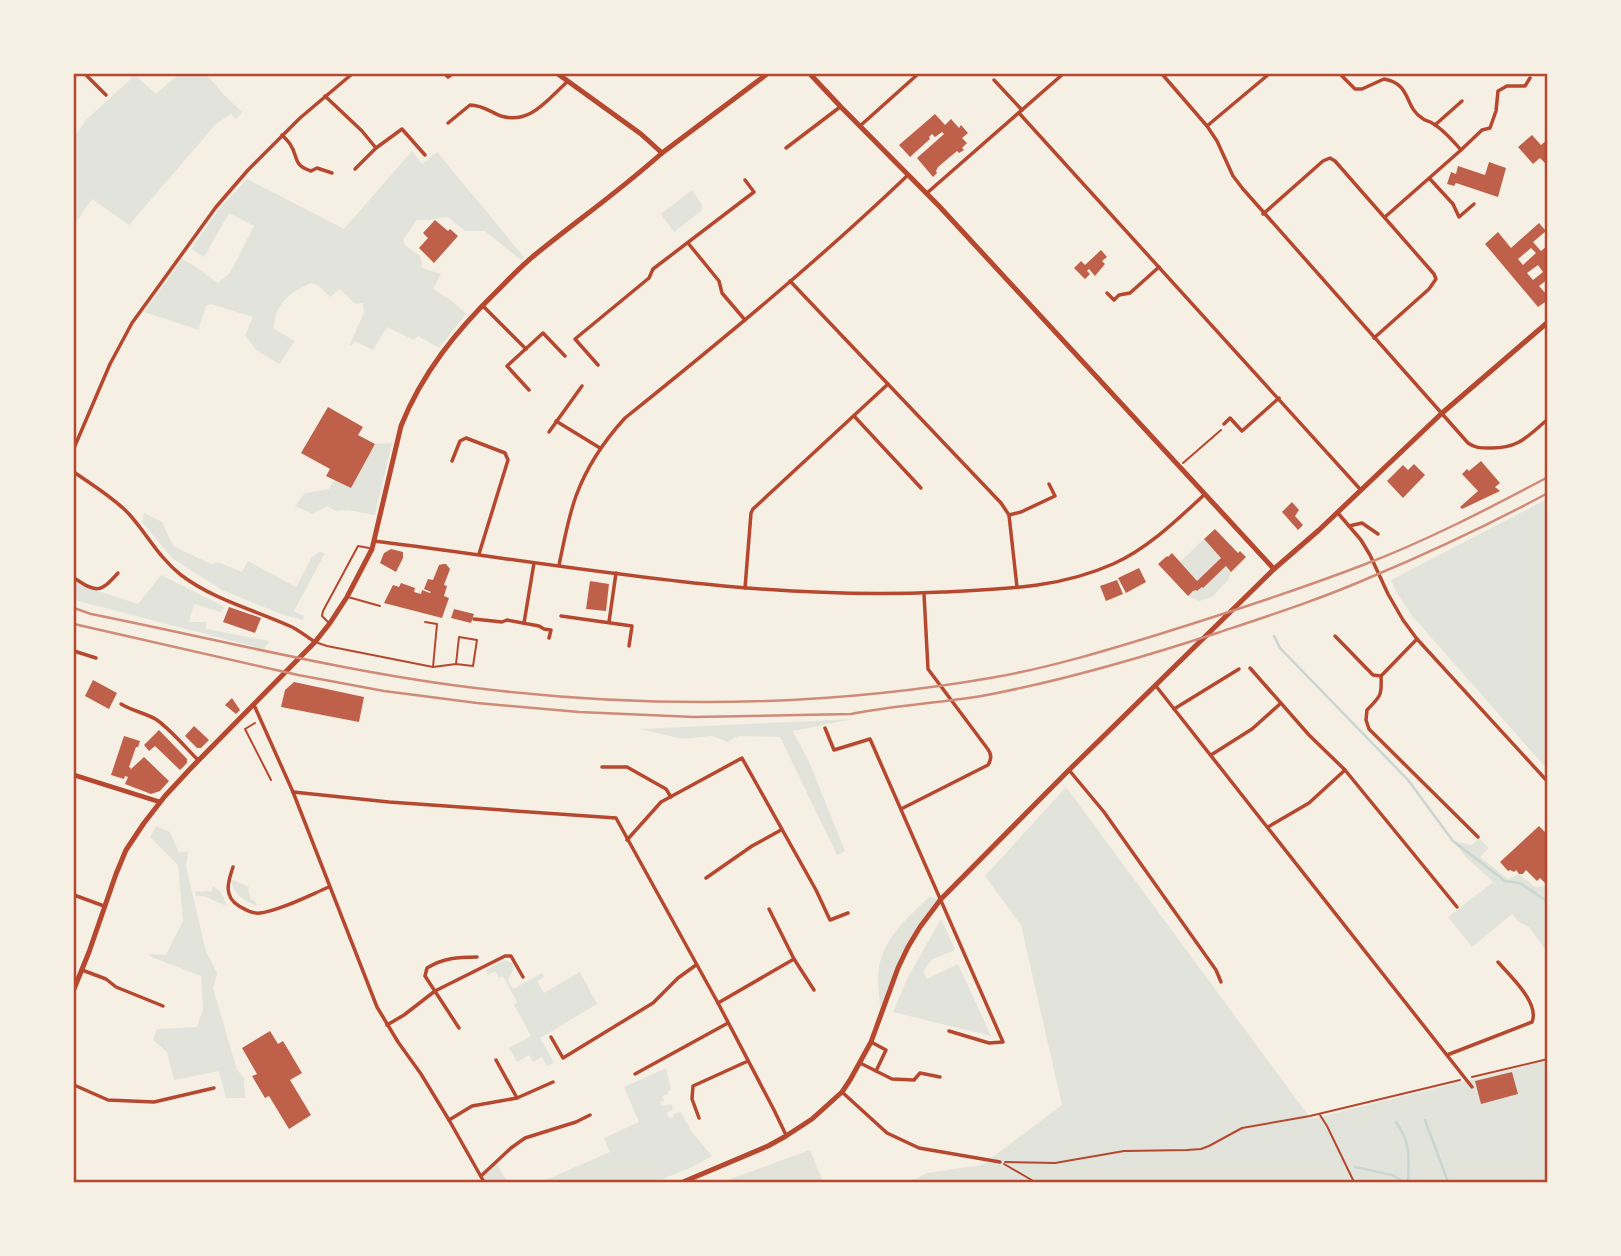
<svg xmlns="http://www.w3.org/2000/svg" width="1621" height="1256" font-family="'Golos Text',sans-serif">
<rect width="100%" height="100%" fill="#f6efe4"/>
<g fill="#e2e4dc">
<polygon points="179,74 206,74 223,94 242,112 236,119 231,114 216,124 129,225 92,199 74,225 74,137 86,120 135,75 156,94"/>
<path d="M412,151L422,164L437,152L524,257L521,260L485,231H465L448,217L429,220H417L403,240L405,245L421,257L422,268L441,274L433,289L452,301L466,314L439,348L418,336L414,340L387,327L373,350L355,341L352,345H350L364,312L363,303L355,304L340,289L330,297L319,286L311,283C289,293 275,303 274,329L295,341L279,364L256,350L245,335L253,317L211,304L206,306L200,324L199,330L144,312L182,259C196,266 205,274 218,283L230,273L254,226L229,213L204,257L191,249L219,209L247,179L344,229Z"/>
<polygon points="692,190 702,205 702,210 674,232 661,214"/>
<polygon points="392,443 375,515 348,510 336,511 327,506 313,514 295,506 305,493 329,489 334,480 351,488 375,444"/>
<polygon points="1547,499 1547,769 1414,618 1396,592 1391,580"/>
<polygon points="144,513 162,522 173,546 211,564 218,562 242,572 248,561 296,587 312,557 319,552 325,553 294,611 304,616 303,620 284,615 222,590 172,558 142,522"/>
<polygon points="1204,539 1221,558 1197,581 1180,562"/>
<polygon points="1226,566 1231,572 1228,580 1212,597 1199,601 1188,596 1196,590 1198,591 1202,587 1203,587"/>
<polygon points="161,575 225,607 221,612 194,604 189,622 206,622 206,629 269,641 264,649 74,600 74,583 138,604"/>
<polygon points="853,719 793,731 810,764 845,851 837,855 780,737 738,736 728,742 712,736 682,739 641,729"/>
<polygon points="1066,787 1311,1119 1547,1061 1547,1182 910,1182 927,1173 982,1165 1062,1105 1021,925 985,876"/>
<polygon points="156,826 170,832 179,853 188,851 186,867 206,951 217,973 213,988 237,1070 245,1079 244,1081 245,1098 226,1098 219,1071 174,1080 167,1052 153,1040 157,1029 197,1027 203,1009 201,976 149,956 150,954 166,955 183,921 178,865 150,837"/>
<polygon points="1479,838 1489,848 1480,857 1508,879 1519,874 1535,887 1547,886 1547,952 1529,927 1519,922 1512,914 1472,947 1448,917 1493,882 1467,858 1453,841 1472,845"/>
<path d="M231,879L249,887L248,890L251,899L255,901L257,906C244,900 233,895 231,879Z"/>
<path d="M213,886C222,892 224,896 226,906L204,896H195L196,891L204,892L205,890L211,892Z"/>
<path d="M929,897L941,899L908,947L881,1013C880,1002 878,991 878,980C878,943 904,921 929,897Z"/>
<polygon points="941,919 955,950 931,960 923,972 927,979 958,964 991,1036 893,1012 908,977"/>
<polygon points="505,960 512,963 514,967 508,981 513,989 542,973 544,977 537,981 544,993 580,972 597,1004 540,1038 554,1063 547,1066 542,1057 533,1062 529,1055 517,1062 509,1048 531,1036 514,1005 517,1002 503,976 499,978 495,971 488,975 486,970"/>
<polygon points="666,1068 671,1090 668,1091 668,1094 662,1096 664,1101 660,1102 662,1106 671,1104 673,1110 667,1112 669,1118 674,1117 673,1114 681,1112 691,1131 712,1156 692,1167 655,1182 541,1182 610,1152 604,1138 639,1122 624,1087"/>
<polygon points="810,1150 823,1182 722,1182"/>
<polygon points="497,1163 507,1182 483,1181 480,1177"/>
</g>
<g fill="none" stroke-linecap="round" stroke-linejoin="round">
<g stroke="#c9d6d2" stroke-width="2.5">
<polyline points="1274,636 1280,648 1408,780 1453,841 1505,881 1520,883 1548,902"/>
<polyline points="1425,1120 1448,1182"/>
<path d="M1396,1122C1411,1143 1409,1158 1408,1182"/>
<polyline points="1355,1167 1392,1175 1404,1182"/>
</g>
</g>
<g fill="#bf614a" fill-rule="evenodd">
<polygon points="935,114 945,125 951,119 959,128 961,125 968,133 962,138 967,143 962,148 964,150 959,153 957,151 938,167 936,171 937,173 933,177 917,158 944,134 942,132 935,137 932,134 929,137 930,139 910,157 899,145"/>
<polygon points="1532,135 1541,145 1548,139 1548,166 1540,158 1533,164 1518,147"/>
<polygon points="1489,162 1506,168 1498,197 1456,183 1454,186 1447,184 1451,172 1456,174 1458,166 1485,175"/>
<polygon points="435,220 448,231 450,229 458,236 434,263 419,248 428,238 423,233"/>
<path d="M1539,223L1546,231L1533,242L1541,251L1548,245V262L1546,263L1548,265V279L1539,286L1548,296V300L1538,307L1485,244L1498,232L1511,248ZM1531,248L1536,253L1523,265L1518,259ZM1538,265L1543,272L1533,280L1527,273Z"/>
<polygon points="1101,250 1107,257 1102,261 1105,264 1095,276 1089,269 1087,271 1090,274 1085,279 1074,268 1081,261 1085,265"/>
<polygon points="328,407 363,427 358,435 375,444 351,488 326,476 330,469 301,453"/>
<polygon points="1481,461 1500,483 1495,487 1500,491 1462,509 1460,507 1478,491 1462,474 1467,469 1469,471"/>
<polygon points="1414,464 1425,475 1403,498 1387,481 1403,465 1408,470"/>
<polygon points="1292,502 1299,510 1295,516 1303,525 1298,530 1282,512"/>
<polygon points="1215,529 1238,553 1240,551 1246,557 1231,572 1226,566 1203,588 1202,587 1197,591 1196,590 1193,591 1188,596 1158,564 1167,556 1168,557 1172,553 1197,581 1221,558 1204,539"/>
<polygon points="391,549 403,552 403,558 396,572 380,563 384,553"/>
<polygon points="443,564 446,564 450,569 444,585 447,586 444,596 449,598 442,618 384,603 393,585 399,587 401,583 415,588 414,592 421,594 422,590 430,593 431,592 424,589 428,579 433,580 439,565"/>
<polygon points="1139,568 1146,582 1126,593 1118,578"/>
<polygon points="1117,580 1123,594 1106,601 1100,586"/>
<polygon points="590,581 609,584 606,611 586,609"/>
<polygon points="229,607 261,618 255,633 223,622"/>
<polygon points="454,609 474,614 471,623 451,618"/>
<polygon points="93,680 117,693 109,709 85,696"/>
<polygon points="294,682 364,697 359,722 281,707 285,690"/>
<polygon points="232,698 240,710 236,714 225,705"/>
<polygon points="194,726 209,740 201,748 197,748 185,736"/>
<polygon points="159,730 187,759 187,763 180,770 155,746 149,751 144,745"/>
<polygon points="124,736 140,741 138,747 136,747 129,767 131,768 130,770 144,757 169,781 160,791 151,794 125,784 128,777 125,776 124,779 111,775"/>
<polygon points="1539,826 1548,835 1548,886 1540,878 1537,881 1526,870 1523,874 1519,874 1516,870 1514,872 1510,870 1508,871 1500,862"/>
<polygon points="270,1031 278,1044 283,1041 302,1073 290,1080 311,1115 289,1129 269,1096 265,1098 252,1076 257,1074 242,1048"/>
<polygon points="1512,1072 1518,1094 1481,1104 1475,1081"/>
</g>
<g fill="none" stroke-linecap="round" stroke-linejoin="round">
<g stroke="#b5482f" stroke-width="2">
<polyline points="1183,463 1221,430"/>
<polyline points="255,723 245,729 271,780"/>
<polyline points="1472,1077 1548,1059"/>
<polyline points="1320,1115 1327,1126 1354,1182"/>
<polyline points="1005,1162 1055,1163 1124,1151 1187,1150 1201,1149 1209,1146 1242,1128 1310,1116 1460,1080"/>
<polyline points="1004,1164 1035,1182"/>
</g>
<g stroke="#b5482f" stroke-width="2">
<polyline points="348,597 380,606"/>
<polyline points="425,622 437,624 433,667"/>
<polyline points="329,623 322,616 323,611 358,546 369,548"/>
<polyline points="318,643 327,646 433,667 456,664 473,666 477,640 459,637 456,664"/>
</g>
<g stroke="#b5482f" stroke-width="3.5">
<polyline points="85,74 106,95"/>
<polyline points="445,74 448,77 452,74"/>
<path d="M1162,74L1207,126L1217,141L1233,176L1243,189L1468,443C1475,448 1480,448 1489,448C1518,449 1527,437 1548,419"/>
<path d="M1340,74L1355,89H1362L1384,79C1412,84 1404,107 1422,118C1425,121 1429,121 1432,123C1443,129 1453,141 1461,150"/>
<polyline points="994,80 1022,110"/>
<polyline points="325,96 362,131 376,148 402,129 425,155"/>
<polyline points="1019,113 1360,489"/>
<path d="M448,123L470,105C483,105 490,112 501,116C530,125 548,99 567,82"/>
<polyline points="1435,125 1462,101"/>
<polyline points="860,126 918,74"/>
<polyline points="1207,126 1269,74"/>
<path d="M282,135C285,138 288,141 290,144C299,157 292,165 311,171L317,168L332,173"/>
<polyline points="786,148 840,107"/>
<polyline points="355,169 376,148"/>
<polyline points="1430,179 1453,204 1459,217 1474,204"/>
<polyline points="927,193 1063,74"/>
<polyline points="1263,214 1323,161 1330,158 1335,161 1434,274 1436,279 1429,289 1374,338"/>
<polyline points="1385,217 1461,150 1482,130 1490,128 1496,111 1498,91 1507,86 1525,86 1530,78"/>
<polyline points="688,243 719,281 722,293 745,320"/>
<polyline points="790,281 1001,503 1009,515 1017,587"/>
<polyline points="1107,293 1114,300 1119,295 1130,293 1159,267"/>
<polyline points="483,306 526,349"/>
<polyline points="598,365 575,339 649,278 653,269 754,192 745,180"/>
<polyline points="529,390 507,366 543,333 565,356"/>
<polyline points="854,416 921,488"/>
<polyline points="556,421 600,448"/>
<polyline points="1224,424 1230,418 1242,431 1279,398"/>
<polyline points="549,432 582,386"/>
<polyline points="74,448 110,364 132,323 216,207 248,170 300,118 352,74"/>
<polyline points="452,461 460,441 466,438 505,453 508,460 479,554"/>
<path d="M74,472C92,485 113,497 129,514C147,534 159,558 181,575C214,600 255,610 292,627C300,631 307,637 315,642"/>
<polyline points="1337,512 1361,540 1370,555 1388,594 1403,620 1417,639 1548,782"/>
<polyline points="1009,515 1021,512 1055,496 1049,484"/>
<polyline points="1349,526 1362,523 1378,534"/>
<path d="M374,541C562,564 751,602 942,592C1001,589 1057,589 1113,564C1147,549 1177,520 1205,494"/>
<path d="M559,565C564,542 568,518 576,496C587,466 604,441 625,418C722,340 818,261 908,175"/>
<path d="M74,578C97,593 100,593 118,573"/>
<polyline points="745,588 751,513 753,509 888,384"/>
<polyline points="561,616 632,626 629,646"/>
<polyline points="474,619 502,622 507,620 539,626 544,629 551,630 549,638"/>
<polyline points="609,622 616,573"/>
<polyline points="524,623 534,563"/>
<polyline points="1335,636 1373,675 1381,676"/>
<path d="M1417,639L1381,676C1382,695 1381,696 1367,710L1366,720L1369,729L1478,837"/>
<polyline points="74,651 96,658"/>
<polyline points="1250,668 1309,735 1345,770 1457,907"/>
<polyline points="1156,686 1472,1087"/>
<path d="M121,704C132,711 146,713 157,720C172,731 185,747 198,760"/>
<polyline points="254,705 293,792 377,1007 398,1042 421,1074 449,1120 484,1182"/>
<polyline points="1174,709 1239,669"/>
<polyline points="825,728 834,750 870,739 1003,1042 989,1043 949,1031"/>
<polyline points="1211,755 1252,729 1280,704"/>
<polyline points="602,767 627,767 666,789 671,797"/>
<polyline points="1069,770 1104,812 1216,970 1221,982"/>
<polyline points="293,792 389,802 616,818 718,1003 774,1110 786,1135"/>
<path d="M901,809L988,765C992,759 992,754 987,748L928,669L924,594"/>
<polyline points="1268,827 1309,803 1345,770"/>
<polyline points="627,840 661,802 742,758 816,890 830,920 848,913"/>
<path d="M233,867C228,882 223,896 239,906C246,910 252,914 260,913C279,911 310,895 329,887"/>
<polyline points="706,878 752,846 781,830"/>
<polyline points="74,895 104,906"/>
<polyline points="769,909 794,959 814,990"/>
<polyline points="82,970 106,979 116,987 163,1006"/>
<polyline points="718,1003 794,959"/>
<polyline points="387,1025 404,1015 435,991 505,956 511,956 523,977"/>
<path d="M459,1028L425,976L427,968C443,958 458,957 477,957"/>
<polyline points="551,1037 563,1058 653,1003 678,978 696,965"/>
<path d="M1447,1055L1532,1022C1540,1003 1510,976 1498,962"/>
<polyline points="496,1060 517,1098"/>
<polyline points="860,1063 876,1071 886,1050 871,1042"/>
<polyline points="876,1071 892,1079 914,1080 920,1073 940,1077"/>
<polyline points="635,1074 728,1023"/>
<polyline points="74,1085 108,1100 154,1102 214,1088"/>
<polyline points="842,1092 887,1133 919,1148 1000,1162"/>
<polyline points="699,1118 692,1099 693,1086 748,1061"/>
<polyline points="449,1120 472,1106 517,1098 553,1082"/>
<polyline points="481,1176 511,1148 525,1138 576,1122 590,1115"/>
</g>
<polyline stroke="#b5482f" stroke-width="4.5" points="74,775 160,802"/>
<path stroke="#b5482f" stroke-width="5" d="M74,989L89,952L116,874L126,850L144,823L165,796L191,768L315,642L330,623L347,597L372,549L401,426C422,373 457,330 497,291C510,278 522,265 536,254C578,220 622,189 662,153"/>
<g stroke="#b5482f" stroke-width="5">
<polyline points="558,74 641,134 662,153 767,74"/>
<polyline points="810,74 841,107 939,206 1274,569"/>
<polyline points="683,1182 768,1146 786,1136 812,1119 842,1092 850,1080 871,1042 898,968 908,947 920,927 941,899 1069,770 1274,569 1319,530 1441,414 1548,322"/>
</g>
<g stroke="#cf8b77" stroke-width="2.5">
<path d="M74,608L91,614C221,640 353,674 484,689C655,709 826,707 996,677C1052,667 1108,650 1163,633C1230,612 1298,590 1363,565C1426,541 1488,509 1548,477"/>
<path d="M74,624L298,675L384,691L477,703L579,712L694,717L851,714C896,705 942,703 987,695C1065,680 1141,658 1217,633C1268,616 1321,599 1371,577C1431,552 1490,524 1548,493"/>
</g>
</g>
<rect width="1621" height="1256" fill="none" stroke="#f6efe4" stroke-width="150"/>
<rect x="75" y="75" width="1471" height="1106" fill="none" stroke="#b5482f" stroke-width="2.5"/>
</svg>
